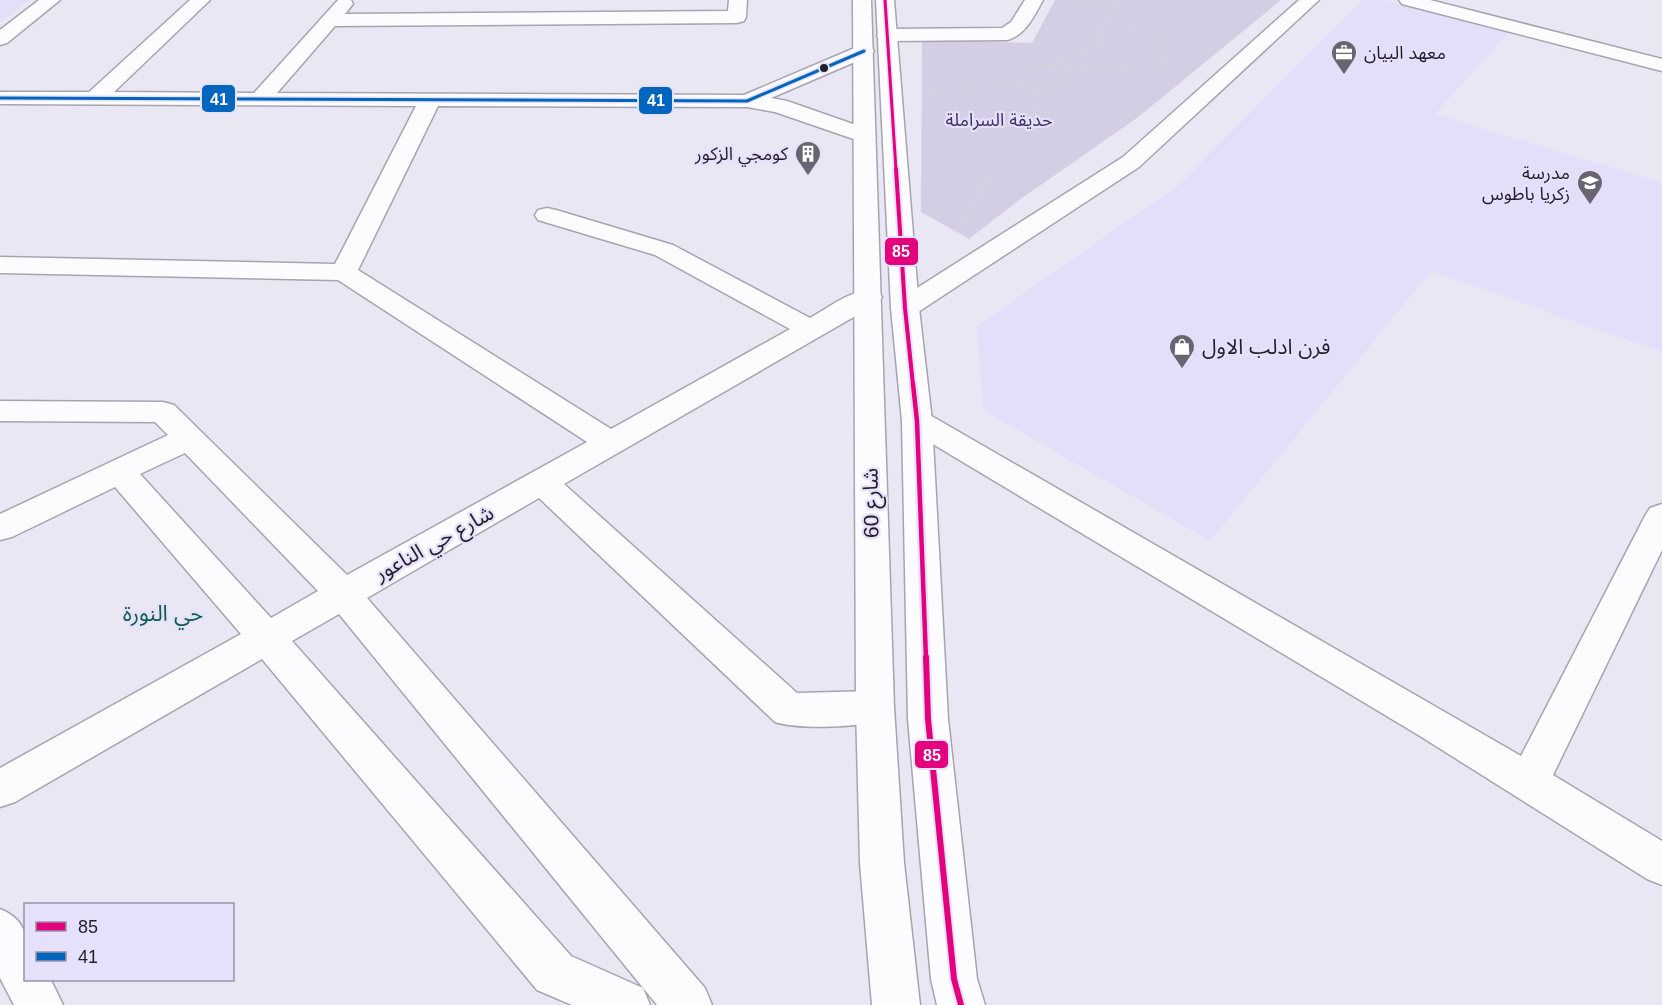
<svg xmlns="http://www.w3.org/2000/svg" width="1662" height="1005" font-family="Arial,'Noto Sans Arabic',sans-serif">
<rect width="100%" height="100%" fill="#eae7f4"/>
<g fill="#e3def9">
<polygon points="0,0 30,0 0,23"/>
<polygon points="1362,0 1382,0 1508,33 1435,114 1662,183 1662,352 1431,271 1210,541 983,410 977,326 1180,184"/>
</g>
<polygon fill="#d3cee3" points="1055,0 1281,0 1137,118 1022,198 969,239 921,212 922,40 1032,43"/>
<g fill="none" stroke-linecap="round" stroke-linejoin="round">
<defs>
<g id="minor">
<polygon points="39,0 60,0 7,43 0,45 0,30"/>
<path d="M190,0H210L114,92L254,93L338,0H351L353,4L345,14L728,11L729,0H747L746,17L744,21L737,23L335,26L277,93L744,95L857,47H871L874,51L871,55L771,98L787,101L873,131L876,136L873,141L865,143L775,112L747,107L438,106L358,270L611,429L790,329L655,255L538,220L535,215L538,210L547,208L556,210L673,245L810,318C830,307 855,286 878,291L882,297L878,303L564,484L797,693L875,691L889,695L894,707L889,719C865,727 799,730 775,722L539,498L367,598L705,988L712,1005H657L339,614L292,641L571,956L643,988L650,1005H572L537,990L262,659L15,802L0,807V768L241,634L115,487L12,537L0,540V514L168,435L155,422L0,421V401L163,402L174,405L347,575L587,442L338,280L0,273V257L335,264L416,106L0,104V92H89ZM185,453L318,591L271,618L140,474Z"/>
<path d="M1025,0H1043C1034,16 1026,35 1007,40L887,41L880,39L877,35L880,31L887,29L1002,28L1011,22Z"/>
<polygon points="1299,0 1319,0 1139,167 915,314 905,316 895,314 891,308 895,302 1123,157"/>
<polygon points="1399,0 1430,0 1662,59 1662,71 1402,4"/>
<polygon points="917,411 928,414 1521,756 1645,516 1650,508 1662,504 1662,550 1553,775 1662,841 1662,885 1647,879 1420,736 906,428 902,421 906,414"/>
<path d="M0,909C34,923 26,948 26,980H51L63,1005H14L0,978Z"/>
</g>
<g id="major">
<polygon points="853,0 871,0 894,707 904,863 920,1005 872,1005 860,863 856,707"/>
<polygon points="876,0 894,0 919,308 932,421 948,719 977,979 985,1005 937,1005 931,979 908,719 902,421 891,308"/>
</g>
</defs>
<use href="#minor" stroke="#a6a4af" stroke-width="3"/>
<use href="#major" stroke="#a6a4af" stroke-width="3"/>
<g stroke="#d4d3d7" stroke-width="2" stroke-dasharray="2 2" stroke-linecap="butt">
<polyline points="1074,0 1121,6"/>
<polyline points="1104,39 1096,34 1126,0"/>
<polyline points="1051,65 1156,19 1165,70"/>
<polyline points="1020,82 1022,69 1034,64 1069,67"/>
<polyline points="1035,89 1066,84 1069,67 1180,71"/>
<polyline points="926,93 1020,82 1035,89 1039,100 994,170"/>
</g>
<polyline stroke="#d4d3d7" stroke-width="3" stroke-dasharray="2 2" stroke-linecap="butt" points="956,230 995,169"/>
<use href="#minor" fill="#fcfbfd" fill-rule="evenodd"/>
<use href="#major" fill="#fcfbfd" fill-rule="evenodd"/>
<defs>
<polyline id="bus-1-far3" points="885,0 896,170"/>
<polyline id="bus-1-far2" points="896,169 905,308 913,385"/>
<polyline id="bus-1-far1" points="913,384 917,421 926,659"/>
<polyline id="bus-1" points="926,657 928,719 954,979 961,1005"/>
<polyline id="bus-2" points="0,98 747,101 864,51"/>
</defs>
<use href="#bus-1-far3" stroke="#e6e1fa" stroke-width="6"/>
<use href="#bus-1-far2" stroke="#e6e1fa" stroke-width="8"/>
<use href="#bus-1-far1" stroke="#e6e1fa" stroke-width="9"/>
<use href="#bus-1" stroke="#e6e1fa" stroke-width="10"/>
<use href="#bus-2" stroke="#e6e1fa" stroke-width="6"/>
<use href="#bus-1-far3" stroke="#e5007d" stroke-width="3"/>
<use href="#bus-1-far2" stroke="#e5007d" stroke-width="4"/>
<use href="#bus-1-far1" stroke="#e5007d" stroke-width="4.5"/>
<use href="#bus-1" stroke="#e5007d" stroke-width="6"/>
<use href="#bus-2" stroke="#0065bd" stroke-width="3"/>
</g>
<defs>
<symbol id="office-pin" viewBox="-11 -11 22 30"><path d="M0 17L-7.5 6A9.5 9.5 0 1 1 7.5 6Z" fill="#686571" stroke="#e6e1fa"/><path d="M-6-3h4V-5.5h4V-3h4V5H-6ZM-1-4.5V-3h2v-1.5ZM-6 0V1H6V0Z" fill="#fff"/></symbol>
<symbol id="building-pin" viewBox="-11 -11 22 30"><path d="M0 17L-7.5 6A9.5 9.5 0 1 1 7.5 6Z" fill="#686571" stroke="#e6e1fa"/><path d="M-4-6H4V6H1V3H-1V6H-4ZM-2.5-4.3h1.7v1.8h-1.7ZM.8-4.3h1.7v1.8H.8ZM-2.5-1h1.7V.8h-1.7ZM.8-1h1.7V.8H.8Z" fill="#fff"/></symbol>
<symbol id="school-pin" viewBox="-11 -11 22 30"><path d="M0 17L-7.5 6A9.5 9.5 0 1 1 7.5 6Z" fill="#686571" stroke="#e6e1fa"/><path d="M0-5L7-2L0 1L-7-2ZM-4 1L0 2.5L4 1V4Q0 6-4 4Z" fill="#fff"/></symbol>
<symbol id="shop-pin" viewBox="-11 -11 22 30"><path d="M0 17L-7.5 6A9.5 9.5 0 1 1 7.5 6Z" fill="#686571" stroke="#e6e1fa"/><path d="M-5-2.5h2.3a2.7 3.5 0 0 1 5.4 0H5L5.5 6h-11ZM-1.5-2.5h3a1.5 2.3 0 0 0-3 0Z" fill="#fff"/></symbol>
</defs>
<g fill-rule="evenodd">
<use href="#office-pin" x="1329" y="38" width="30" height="40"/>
<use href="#building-pin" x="793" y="139" width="30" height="40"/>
<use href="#school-pin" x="1575" y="168" width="30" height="40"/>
<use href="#shop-pin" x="1167" y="332" width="30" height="40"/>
</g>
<circle fill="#221f2b" stroke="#e6e1fa" stroke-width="2" cx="824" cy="68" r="5"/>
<g text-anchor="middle" stroke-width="4.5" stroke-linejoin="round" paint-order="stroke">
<g font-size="18" fill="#221f2b" stroke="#e6e1fa" text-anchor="end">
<text x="1364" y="59" text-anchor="start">معهد البيان</text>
<text x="788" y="160">كومجي الزكور</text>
<text x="1570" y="179">مدرسة<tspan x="1570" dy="21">زكريا باطوس</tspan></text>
</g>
<g font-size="18" fill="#403163" stroke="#e6e1fa">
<text x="999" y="126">حديقة السراملة</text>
</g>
<g font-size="21" fill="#221f2b" stroke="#e6e1fa" text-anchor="start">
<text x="1202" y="354">فرن ادلب الاول</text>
</g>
<g font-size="21" fill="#221f2b" stroke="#e6e1fa">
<text transform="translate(871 503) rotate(-91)" y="7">شارع 60</text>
<text transform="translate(434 543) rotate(-29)" y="7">شارع حي الناعور</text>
</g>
<g font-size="22" fill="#0b5f4c" stroke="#e6e1fa">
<text x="163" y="621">حي النورة</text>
</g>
</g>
<g stroke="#e6e1fa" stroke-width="2">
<rect x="201" y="84" width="35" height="29" rx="6" fill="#0065bd"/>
<rect x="638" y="86" width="35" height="29" rx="6" fill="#0065bd"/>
<rect x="884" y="237" width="35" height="29" rx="6" fill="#e5007d"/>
<rect x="914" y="740" width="35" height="29" rx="6" fill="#e5007d"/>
</g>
<g font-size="16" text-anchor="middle" font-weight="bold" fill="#fff">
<text x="219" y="105">41</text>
<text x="656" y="106">41</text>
<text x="901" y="257">85</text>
<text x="932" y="761">85</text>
</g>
<rect x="24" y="903" width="210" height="78" fill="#e6e1fa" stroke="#9893a7" stroke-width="1.5"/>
<rect x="36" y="922" width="30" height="9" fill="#e5007d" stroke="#9893a7" stroke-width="1.5"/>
<text x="78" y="933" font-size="18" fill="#221f2b">85</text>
<rect x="36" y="952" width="30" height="9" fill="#0065bd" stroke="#9893a7" stroke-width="1.5"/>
<text x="78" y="963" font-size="18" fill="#221f2b">41</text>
</svg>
